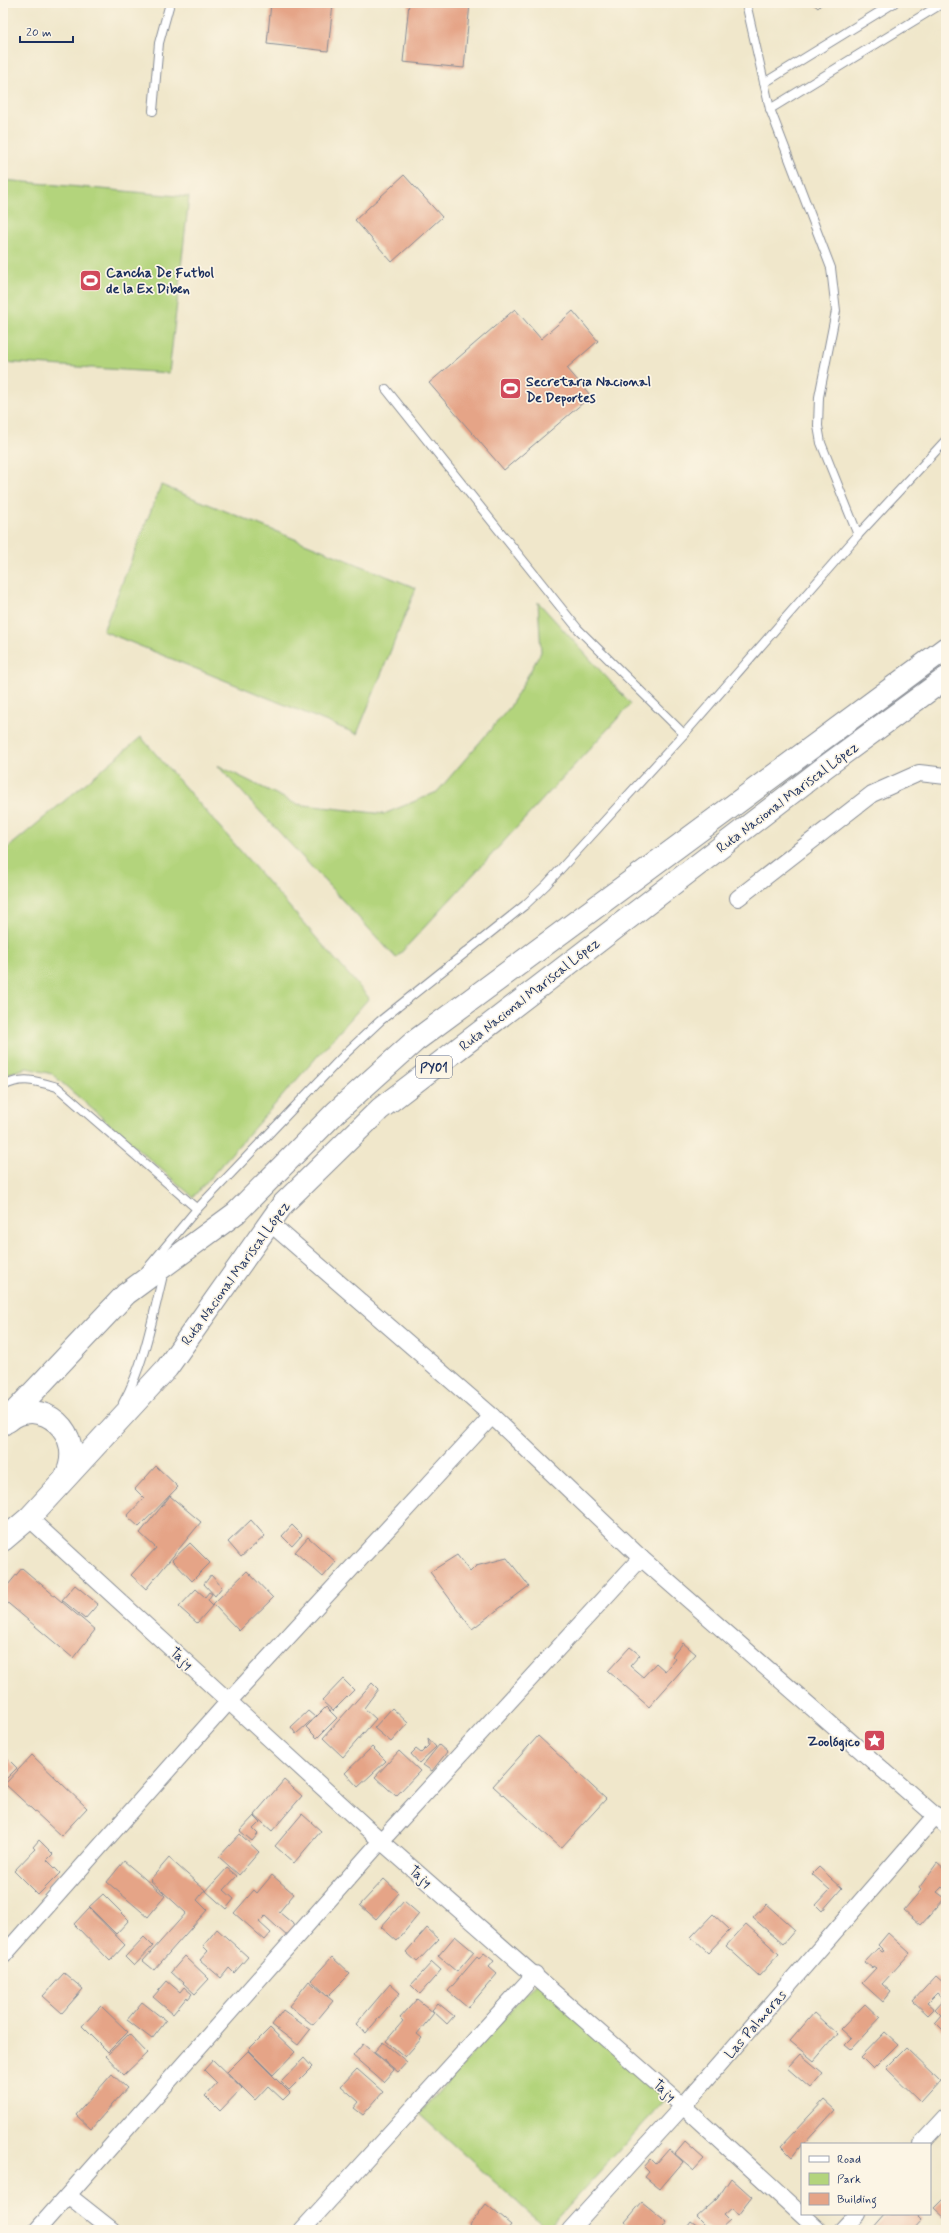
<svg xmlns="http://www.w3.org/2000/svg" width="949" height="2233" font-family="Mynerve,sans-serif">
<rect width="100%" height="100%" fill="#fcf5e5"/>
<filter id="ink" filterUnits="userSpaceOnUse"><feTurbulence type="fractalNoise" baseFrequency=".025" numOctaves="2"/><feDisplacementMap in="SourceGraphic" scale="8" xChannelSelector="R" yChannelSelector="G"/><feConvolveMatrix kernelMatrix="1 2 1 2 8 2 1 2 1" color-interpolation-filters="sRGB"/></filter>
<filter id="wash" filterUnits="userSpaceOnUse"><feTurbulence type="fractalNoise" baseFrequency=".012" numOctaves="4" result="noise"/><feDisplacementMap in="SourceGraphic" scale="16" xChannelSelector="R" yChannelSelector="G"/><feGaussianBlur stdDeviation="0.9" result="paint"/><feColorMatrix in="noise" values="0 0 0 0 0 0 0 0 0 0 0 0 0 0 0 0 0 1.4 0 .05"/><feComposite in="paint" operator="in"/></filter>
<g filter="url(#wash)">
<rect width="100%" height="100%" fill="#f0e7cb"/>
<g fill="#b3d47c" stroke="#67826d">
<polygon points="3,180 189,197 169,373 3,362"/>
<polygon points="161,485 416,588 357,734 103,631"/>
<polygon points="538,602 631,704 396,958 217,765 296,804 384,814 437,792 510,707 541,652"/>
<polygon points="141,737 369,998 193,1197 52,1074 27,1068 3,1075 3,852"/>
<polygon points="537,1981 666,2099 547,2229 419,2114"/>
</g>
<g id="blocks">
<g fill="#e5a487">
<polygon points="271,3 333,3 328,51 267,44"/>
<polygon points="409,3 470,3 464,68 403,62"/>
<polygon points="812,3 823,3 818,8"/>
<polygon points="404,175 442,217 392,262 355,220"/>
<polygon points="515,309 541,339 573,311 598,341 567,368 591,396 504,470 429,383"/>
<polygon points="156,1466 178,1487 139,1527 127,1516 144,1498 135,1489"/>
<polygon points="170,1496 201,1522 146,1589 131,1575 156,1548 140,1533"/>
<polygon points="251,1520 265,1536 241,1557 228,1542"/>
<polygon points="292,1525 302,1535 292,1546 282,1536"/>
<polygon points="308,1537 336,1562 323,1577 295,1552"/>
<polygon points="190,1543 210,1563 192,1581 172,1560"/>
<polygon points="457,1555 470,1572 476,1566 507,1558 529,1586 472,1629 430,1572"/>
<polygon points="22,1568 95,1630 73,1658 3,1599 3,1591"/>
<polygon points="247,1571 273,1598 239,1631 213,1604"/>
<polygon points="211,1575 222,1587 215,1596 204,1584"/>
<polygon points="75,1585 98,1604 85,1619 62,1600"/>
<polygon points="196,1589 205,1597 209,1592 212,1594 208,1600 213,1605 197,1623 179,1607"/>
<polygon points="683,1643 696,1654 649,1707 608,1671 630,1647 640,1655 630,1666 643,1677 656,1663 665,1671 675,1659 672,1656"/>
<polygon points="343,1679 354,1690 333,1711 322,1701"/>
<polygon points="372,1683 378,1689 364,1708 376,1719 343,1757 323,1738"/>
<polygon points="326,1707 337,1718 317,1738 306,1727"/>
<polygon points="392,1708 408,1723 391,1742 374,1728"/>
<polygon points="308,1711 315,1717 296,1734 291,1727"/>
<polygon points="538,1736 606,1799 561,1848 493,1786"/>
<polygon points="428,1738 436,1747 419,1763 411,1754 416,1749 421,1753 429,1745"/>
<polygon points="439,1745 447,1752 432,1771 423,1765"/>
<polygon points="372,1747 386,1761 358,1787 345,1773"/>
<polygon points="399,1751 420,1771 396,1796 375,1777"/>
<polygon points="32,1755 87,1808 61,1836 5,1784"/>
<polygon points="6,1757 17,1768 3,1782 3,1759"/>
<polygon points="284,1780 302,1796 272,1831 254,1815"/>
<polygon points="302,1814 321,1831 294,1863 275,1846"/>
<polygon points="254,1816 260,1822 253,1829 258,1834 252,1841 240,1831"/>
<polygon points="240,1834 259,1852 239,1875 219,1857"/>
<polygon points="39,1840 53,1854 47,1860 60,1873 38,1895 14,1871 35,1849 33,1847"/>
<polygon points="169,1858 205,1890 197,1900 207,1910 154,1970 143,1961 186,1913 150,1880"/>
<polygon points="124,1861 165,1896 148,1917 107,1882"/>
<polygon points="937,1863 946,1871 946,1887 944,1889 942,1887 937,1892 945,1898 921,1925 904,1910 921,1890 919,1888"/>
<polygon points="819,1867 842,1888 822,1911 816,1905 830,1890 812,1874"/>
<polygon points="227,1868 237,1876 224,1890 234,1899 226,1909 206,1891"/>
<polygon points="272,1875 294,1894 279,1912 298,1928 289,1938 265,1916 259,1922 271,1933 265,1940 234,1913 254,1890 257,1893"/>
<polygon points="384,1879 399,1893 376,1919 360,1905"/>
<polygon points="103,1894 129,1920 116,1934 89,1907"/>
<polygon points="404,1901 419,1914 397,1941 381,1927"/>
<polygon points="766,1904 795,1930 783,1944 753,1918"/>
<polygon points="89,1908 125,1945 110,1961 74,1924"/>
<polygon points="713,1914 730,1930 708,1953 691,1937"/>
<polygon points="746,1924 779,1954 759,1976 726,1946"/>
<polygon points="427,1928 439,1939 417,1962 406,1952"/>
<polygon points="217,1929 248,1957 234,1973 229,1968 221,1978 200,1960 208,1951 203,1946"/>
<polygon points="888,1933 910,1953 882,1984 891,1992 883,2002 862,1983 876,1968 873,1966 872,1968 865,1962 878,1948 882,1952 884,1951 878,1945"/>
<polygon points="455,1936 474,1952 457,1972 438,1956"/>
<polygon points="144,1937 153,1946 134,1966 125,1957"/>
<polygon points="484,1953 494,1961 489,1967 497,1974 468,2008 448,1991 477,1957 479,1959"/>
<polygon points="185,1956 209,1979 195,1994 171,1972"/>
<polygon points="332,1957 350,1974 328,1996 311,1980"/>
<polygon points="432,1962 441,1970 420,1994 411,1985"/>
<polygon points="64,1973 83,1989 62,2013 43,1996"/>
<polygon points="936,1976 946,1985 946,1995 943,1998 937,1993 927,2003 934,2009 928,2015 913,2001"/>
<polygon points="167,1981 180,1992 184,1987 192,1994 188,1999 187,1997 173,2014 153,1997"/>
<polygon points="309,1981 333,2001 313,2025 289,2006"/>
<polygon points="390,1984 400,1993 366,2033 356,2024"/>
<polygon points="946,1997 946,2033 935,2022 941,2015 935,2009"/>
<polygon points="417,1999 434,2013 417,2034 422,2038 405,2057 386,2041 403,2021 400,2018"/>
<polygon points="142,2002 166,2021 152,2039 127,2020"/>
<polygon points="438,2003 454,2016 447,2024 432,2010"/>
<polygon points="865,2004 880,2018 851,2049 845,2044 851,2038 841,2029"/>
<polygon points="101,2006 128,2032 108,2052 82,2026"/>
<polygon points="283,2010 310,2030 298,2045 272,2025"/>
<polygon points="814,2013 837,2034 814,2061 790,2041"/>
<polygon points="270,2028 295,2052 273,2075 248,2050"/>
<polygon points="885,2032 898,2044 873,2069 861,2057"/>
<polygon points="129,2034 147,2053 124,2075 106,2056"/>
<polygon points="383,2042 407,2062 398,2072 374,2052"/>
<polygon points="363,2044 394,2070 383,2082 353,2056"/>
<polygon points="906,2048 940,2081 921,2102 886,2068"/>
<polygon points="248,2051 290,2093 283,2100 268,2086 255,2100 227,2072"/>
<polygon points="800,2054 823,2073 810,2088 787,2068"/>
<polygon points="304,2058 312,2067 289,2090 281,2082"/>
<polygon points="213,2060 242,2088 220,2111 205,2096 217,2083 204,2070"/>
<polygon points="357,2069 383,2092 363,2115 354,2108 359,2102 341,2086"/>
<polygon points="112,2074 127,2088 91,2129 76,2115"/>
<polygon points="824,2100 835,2110 804,2144 802,2144 792,2157 781,2146"/>
<polygon points="685,2142 704,2159 694,2170 675,2154"/>
<polygon points="669,2149 683,2162 660,2189 645,2177 649,2172 644,2167 651,2159 656,2164"/>
<polygon points="731,2178 752,2197 738,2215 732,2208 724,2215 730,2221 720,2230 710,2230 697,2217 717,2199"/>
<polygon points="946,2189 946,2219 934,2208 945,2197 942,2194"/>
<polygon points="642,2202 667,2222 661,2230 634,2230 625,2222"/>
<polygon points="486,2204 511,2225 507,2230 475,2230 469,2226"/>
<polygon points="886,2214 917,2214 922,2219 912,2230 872,2230"/>
<polygon points="691,2222 702,2230 685,2230"/>
<polygon points="625,2225 632,2230 621,2230"/>
</g>
</g>
</g>
<g filter="url(#ink)">
<use href="#blocks" fill-opacity="0" stroke="#868b94" stroke-width="1"/>
<g fill="none" stroke-linecap="round" stroke-linejoin="round">
<defs>
<g id="service">
<polyline points="746,3 770,109 831,268 836,311 819,397 818,426 821,443 858,535"/>
<polyline points="764,83 894,3"/>
<polyline points="770,109 943,3"/>
<polyline points="153,111 159,43 170,3"/>
<polyline points="386,389 578,629 684,734"/>
<path d="M3,1086C23,1076 37,1081 57,1087L197,1209"/>
<polyline points="146,1270 197,1209 347,1052 380,1021 525,905 546,885 684,734 858,535 946,440"/>
<path d="M123,1403C145,1363 153,1315 164,1271"/>
</g>
<g id="minor">
<polyline points="738,898 872,794 919,773 946,776"/>
<polyline points="270,1223 492,1416 641,1558 946,1825"/>
<polyline points="29,1518 381,1841 683,2106 818,2230"/>
<polyline points="3,1956 229,1701 492,1416"/>
<polyline points="921,2144 946,2117"/>
<polyline points="69,2196 112,2230"/>
<polyline points="37,2230 381,1841 641,1558"/>
<polyline points="302,2230 535,1974"/>
<polyline points="570,2230 683,2106 936,1815"/>
<polyline points="842,2230 857,2214"/>
</g>
<g id="trunk">
<path d="M8,1421C40,1394 87,1433 66,1476"/>
<polyline points="3,1424 126,1294 236,1213 336,1112 415,1041 946,648"/>
<polyline points="3,1540 29,1518 167,1368 283,1204 380,1109 825,767 946,678"/>
</g>
</defs>
<use href="#service" stroke="#868b94" stroke-width="10"/>
<use href="#minor" stroke="#868b94" stroke-width="18"/>
<use href="#trunk" stroke="#868b94" stroke-width="24"/>
<use href="#service" stroke="#fff" stroke-width="8"/>
<use href="#minor" stroke="#fff" stroke-width="16"/>
<use href="#trunk" stroke="#fff" stroke-width="22"/>
</g>
</g>
<defs>
<symbol id="stadium-square" viewBox="-11 -11 22 22"><rect x="-9" y="-9" width="18" height="18" rx="4" fill="#d1495b" stroke="#fcf5e5"/><path d="M0-5a6.5 5 0 1 0 0 10a6.5 5 0 1 0 0-10ZM-3.5-1.8h7v3.6h-7Z" fill="#fff"/></symbol>
<symbol id="sight-square" viewBox="-11 -11 22 22"><rect x="-9" y="-9" width="18" height="18" rx="4" fill="#d1495b" stroke="#fcf5e5"/><path d="M0-6L1.8-2.2L6-1.7L2.9 1.2L3.7 5.4L0 3.3L-3.7 5.4L-2.9 1.2L-6-1.7L-1.8-2.2Z" fill="#fff"/></symbol>
</defs>
<g fill-rule="evenodd">
<use href="#stadium-square" x="78" y="268" width="25" height="25"/>
<use href="#stadium-square" x="498" y="376" width="25" height="25"/>
<use href="#sight-square" x="862" y="1728" width="25" height="25"/>
</g>
<g text-anchor="middle" stroke-width="3.5" stroke-linejoin="round" paint-order="stroke">
<rect fill="#fcf5e5" stroke="#5e6a86" stroke-width="1" x="416" y="1056" width="36" height="22" rx="3"/>
<g font-size="13" font-weight="bold" fill="#1b2f5e">
<text x="434" y="1072">PY01</text>
</g>
<g font-size="14" font-weight="bold" fill="#1b2f5e" stroke="#fcf5e5" text-anchor="start">
<text x="106" y="277">Cancha De Futbol<tspan x="106" dy="16">de la Ex Diben</tspan></text>
<text x="526" y="386">Secretaria Nacional<tspan x="526" dy="16">De Deportes</tspan></text>
<text x="860" y="1746" text-anchor="end">Zoológico</text>
</g>
<g font-size="14" fill="#1b2f5e" stroke="#fcf5e5">
<text transform="translate(787 797) rotate(-37)" y="5">Ruta Nacional Mariscal López</text>
<text transform="translate(529 994) rotate(-38)" y="5">Ruta Nacional Mariscal López</text>
<text transform="translate(235 1273) rotate(-54)" y="5">Ruta Nacional Mariscal López</text>
<text transform="translate(182 1658) rotate(42)" y="5">Tajy</text>
<text transform="translate(421 1876) rotate(41)" y="5">Tajy</text>
<text transform="translate(755 2024) rotate(-49)" y="5">Las Palmeras</text>
<text transform="translate(665 2090) rotate(42)" y="5">Tajy</text>
</g>
</g>
<rect width="949" height="2233" fill="none" stroke="#fcf5e5" stroke-width="16"/>
<rect x="801" y="2143" width="130" height="72" fill="#fcf5e5" stroke="#a2a6af"/>
<rect x="809" y="2156" width="20" height="6" fill="#ffffff" stroke="#a2a6af"/>
<text x="837" y="2163" font-size="12" fill="#1b2f5e">Road</text>
<rect x="809" y="2173" width="20" height="12" fill="#b3d47c" stroke="#a2a6af"/>
<text x="837" y="2183" font-size="12" fill="#1b2f5e">Park</text>
<rect x="809" y="2193" width="20" height="12" fill="#e5a487" stroke="#a2a6af"/>
<text x="837" y="2203" font-size="12" fill="#1b2f5e">Building</text>
<path d="M20 36v6h53v-6" fill="none" stroke="#1b2f5e" stroke-width="2"/>
<text x="26" y="36" font-size="12" fill="#1b2f5e" stroke="#fcf5e5" stroke-width="3" paint-order="stroke">20 m</text>
</svg>
